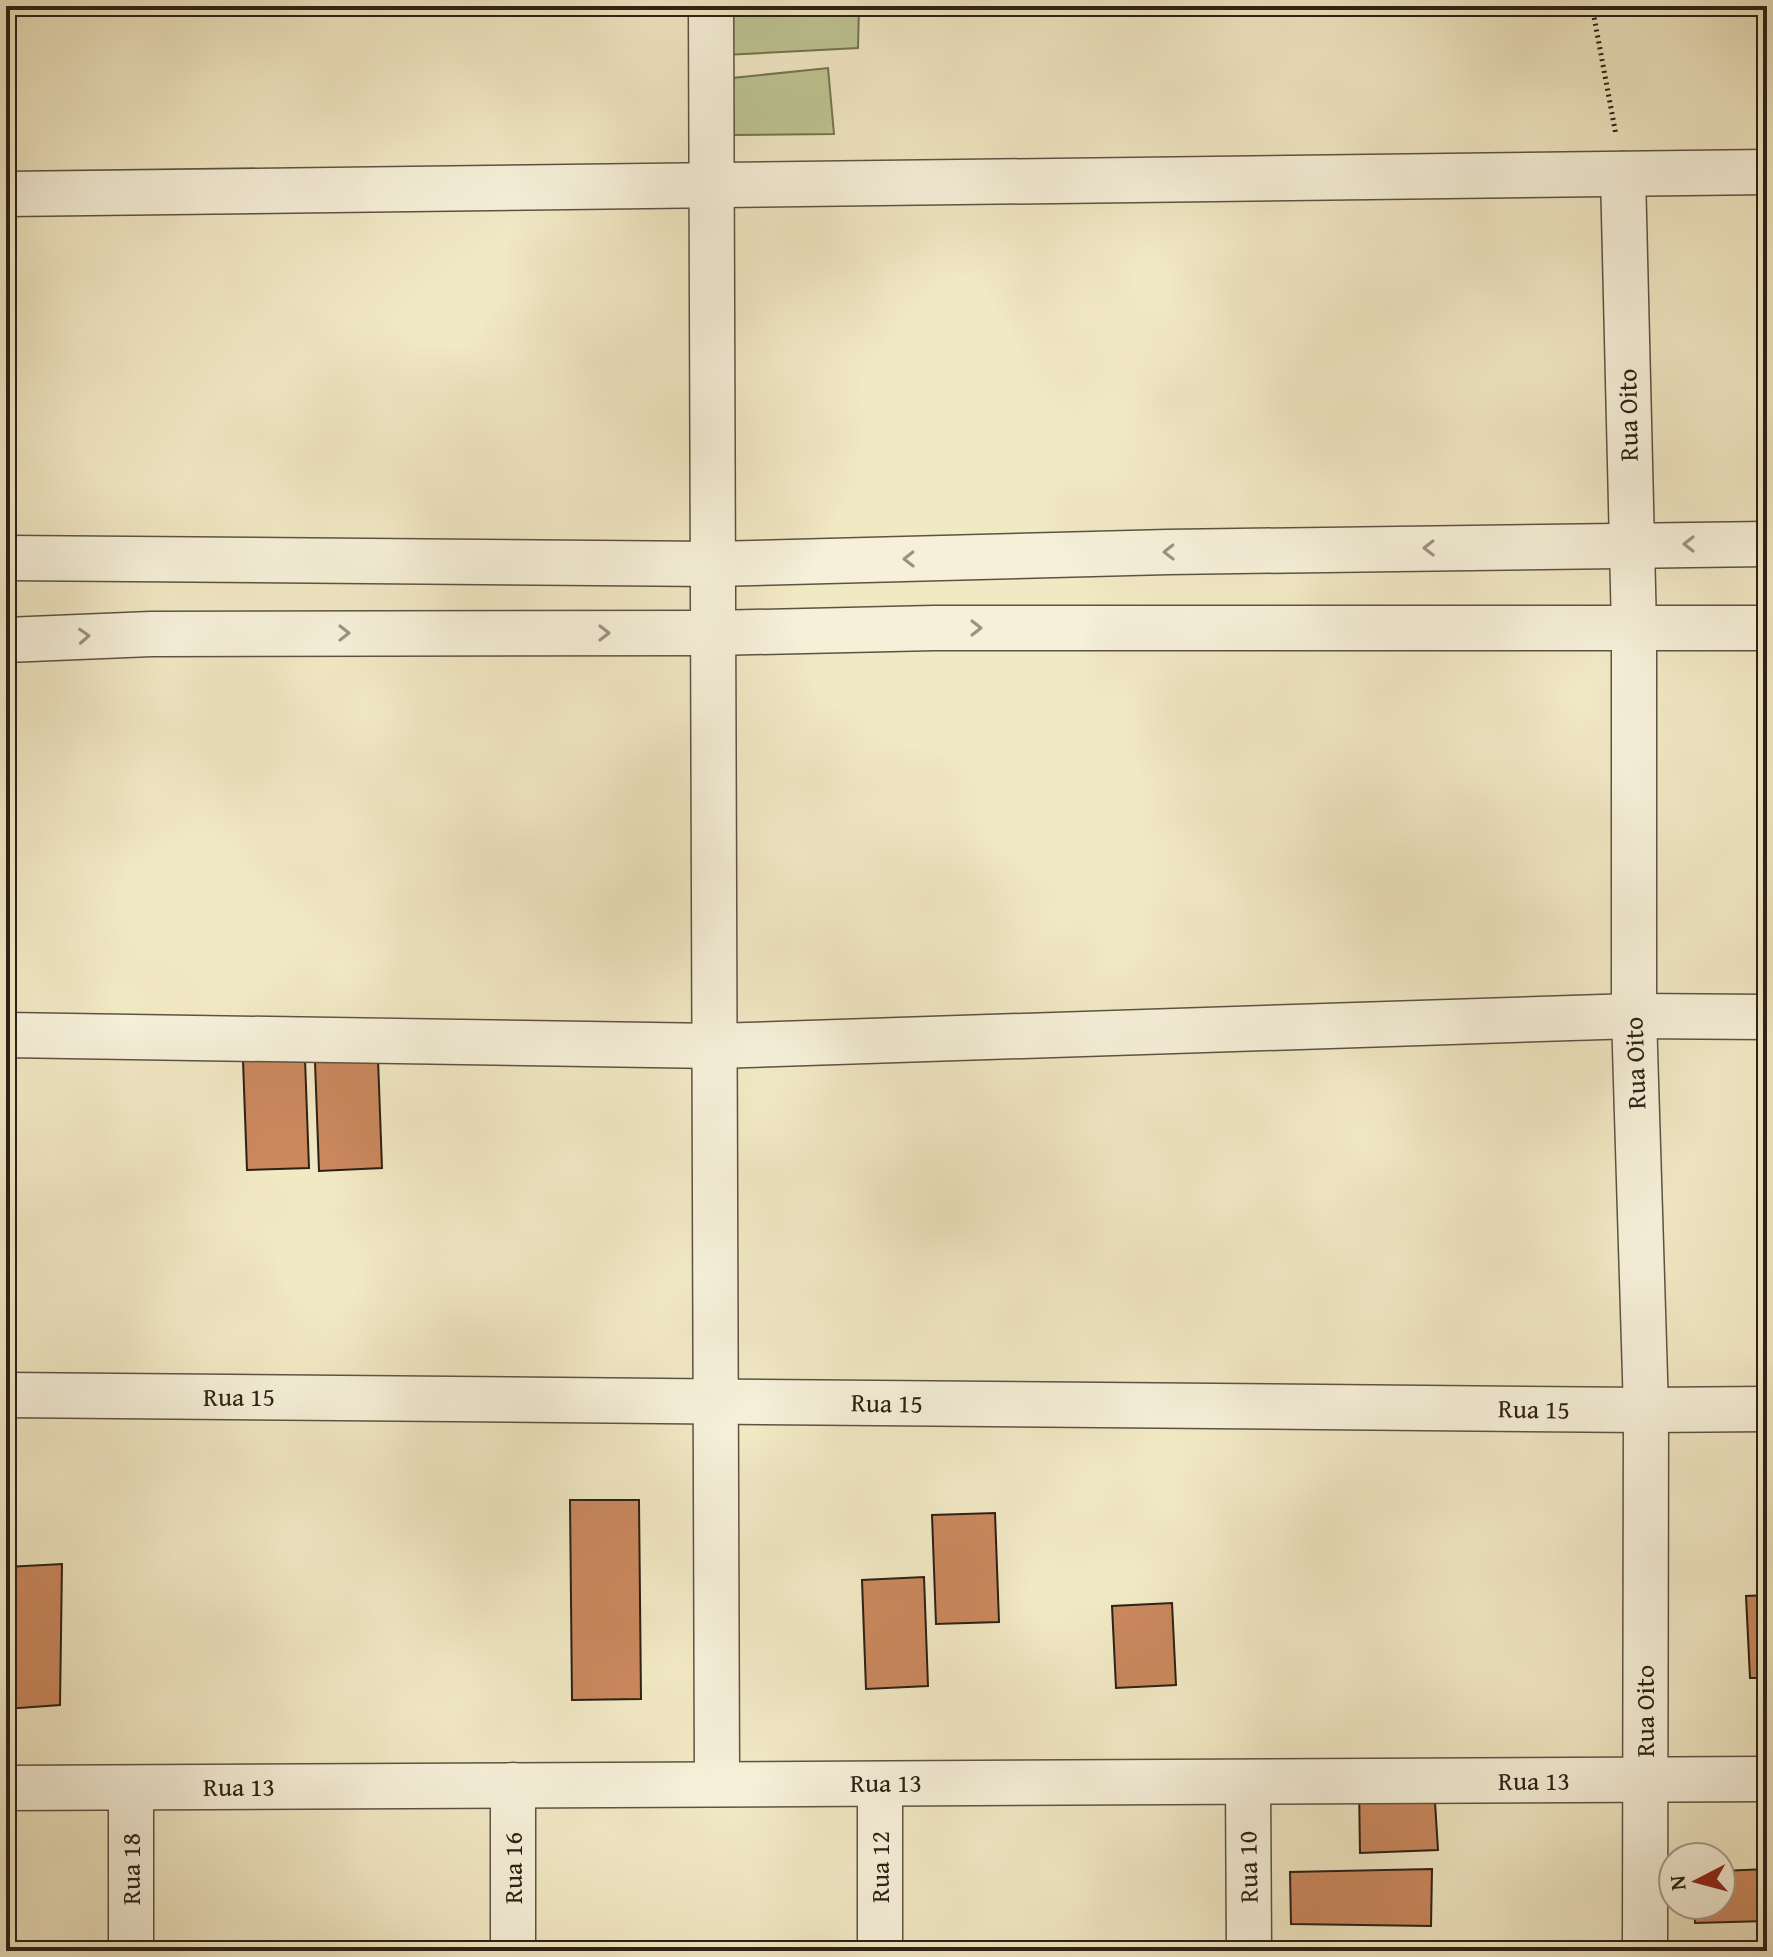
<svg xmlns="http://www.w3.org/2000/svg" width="1773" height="1957" font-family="'Gentium Book Plus',serif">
<rect width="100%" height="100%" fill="#f1e8c4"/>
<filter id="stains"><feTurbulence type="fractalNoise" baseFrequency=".0025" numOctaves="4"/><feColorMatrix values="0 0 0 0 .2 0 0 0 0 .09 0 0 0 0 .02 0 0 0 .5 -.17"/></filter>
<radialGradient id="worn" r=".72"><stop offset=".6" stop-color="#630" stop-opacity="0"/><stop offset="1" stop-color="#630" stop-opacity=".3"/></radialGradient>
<g fill="#bdc592" stroke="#747354" stroke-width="2">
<polygon points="725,6 859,6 858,48 725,55"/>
<polygon points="828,68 834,134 734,135 732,78"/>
</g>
<g fill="#ca885d" stroke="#2c2116" stroke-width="2">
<polygon points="305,1059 309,1168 247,1170 243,1061"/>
<polygon points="378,1059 382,1168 319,1171 315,1062"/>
<polygon points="570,1500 639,1500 641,1699 572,1700"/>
<polygon points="995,1513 999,1622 936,1624 932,1515"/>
<polygon points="62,1564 60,1705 6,1709 6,1567"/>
<polygon points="924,1577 928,1686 866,1689 862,1580"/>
<polygon points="1767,1595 1767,1678 1750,1678 1746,1596"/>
<polygon points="1172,1603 1176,1685 1116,1688 1112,1606"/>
<polygon points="1359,1786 1434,1786 1438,1850 1360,1853"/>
<polygon points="1432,1869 1431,1926 1291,1924 1290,1872"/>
<polygon points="1767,1869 1767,1921 1695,1923 1694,1905 1721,1905 1721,1871"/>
<polygon points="1760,1945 1760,1951 1682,1951 1682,1948"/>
</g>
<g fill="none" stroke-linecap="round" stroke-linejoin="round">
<defs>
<g id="street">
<polyline points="711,6 717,1783"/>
<polyline points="1623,174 1634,629 1634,1016 1646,1410 1645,1951"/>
<polyline points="6,194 1767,172"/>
<polyline points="6,558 713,564 1168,552 1767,544"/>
<polyline points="6,640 151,634 713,633 934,628 1767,628"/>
<polyline points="6,1035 715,1046 1634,1016 1767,1017"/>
<polyline points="6,1395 1646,1410 1767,1409"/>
<polyline points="1248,1782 1249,1951"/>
<polyline points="880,1784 880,1951"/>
<polyline points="6,1788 1767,1779"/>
<polyline points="131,1788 131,1951"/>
<polyline points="513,1951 513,1785"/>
</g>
</defs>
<use href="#street" stroke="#5d5342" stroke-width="47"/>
<polyline stroke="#2c2116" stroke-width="5" stroke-dasharray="2 4" stroke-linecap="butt" points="1592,6 1616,135"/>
<use href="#street" stroke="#f6f0d9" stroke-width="44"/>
</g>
<defs><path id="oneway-chevron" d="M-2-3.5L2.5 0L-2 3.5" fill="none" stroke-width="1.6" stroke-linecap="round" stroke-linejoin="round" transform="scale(2)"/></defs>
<g stroke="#9b9381">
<use href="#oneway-chevron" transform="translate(1689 544) rotate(-180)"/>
<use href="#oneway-chevron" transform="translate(1429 548) rotate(179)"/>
<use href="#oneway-chevron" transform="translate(1169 552) rotate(179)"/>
<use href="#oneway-chevron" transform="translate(909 559) rotate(179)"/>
<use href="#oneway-chevron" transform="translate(976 628)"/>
<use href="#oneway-chevron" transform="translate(344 633)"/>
<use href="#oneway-chevron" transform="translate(604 633)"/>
<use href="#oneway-chevron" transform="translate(84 636) rotate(-3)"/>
</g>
<g text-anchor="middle" stroke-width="7" stroke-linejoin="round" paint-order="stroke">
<g font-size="26" fill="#2c2116" stroke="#f6f0d9">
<text transform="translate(1628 415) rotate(-91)" y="9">Rua Oito</text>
<text transform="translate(1635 1063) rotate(-92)" y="9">Rua Oito</text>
<text x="239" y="1406">Rua 15</text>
<text transform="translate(887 1403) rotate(1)" y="9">Rua 15</text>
<text transform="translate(1534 1409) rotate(1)" y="9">Rua 15</text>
<text transform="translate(1645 1711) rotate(-90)" y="9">Rua Oito</text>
<text x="1534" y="1790">Rua 13</text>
<text x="886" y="1792">Rua 13</text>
<text x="239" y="1796">Rua 13</text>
<text transform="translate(880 1867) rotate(-90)" y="9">Rua 12</text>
<text transform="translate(1248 1867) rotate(-91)" y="9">Rua 10</text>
<text transform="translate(513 1868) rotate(-90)" y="9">Rua 16</text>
<text transform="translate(131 1869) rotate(-90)" y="9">Rua 18</text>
</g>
</g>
<rect width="1773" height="1957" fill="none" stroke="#f1e8c4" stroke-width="32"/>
<rect x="8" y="8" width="1757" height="1941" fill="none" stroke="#2c2116" stroke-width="4"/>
<rect x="16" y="16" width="1741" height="1925" fill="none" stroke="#2c2116" stroke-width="2"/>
<g transform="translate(1697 1881) rotate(264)"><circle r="38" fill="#f6f0d9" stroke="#a59d8b" stroke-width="2"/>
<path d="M0-6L14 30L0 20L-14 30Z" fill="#8f2418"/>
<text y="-12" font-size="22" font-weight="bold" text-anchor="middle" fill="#2c2116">N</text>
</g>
<rect width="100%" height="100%" filter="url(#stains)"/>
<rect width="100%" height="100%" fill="url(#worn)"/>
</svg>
